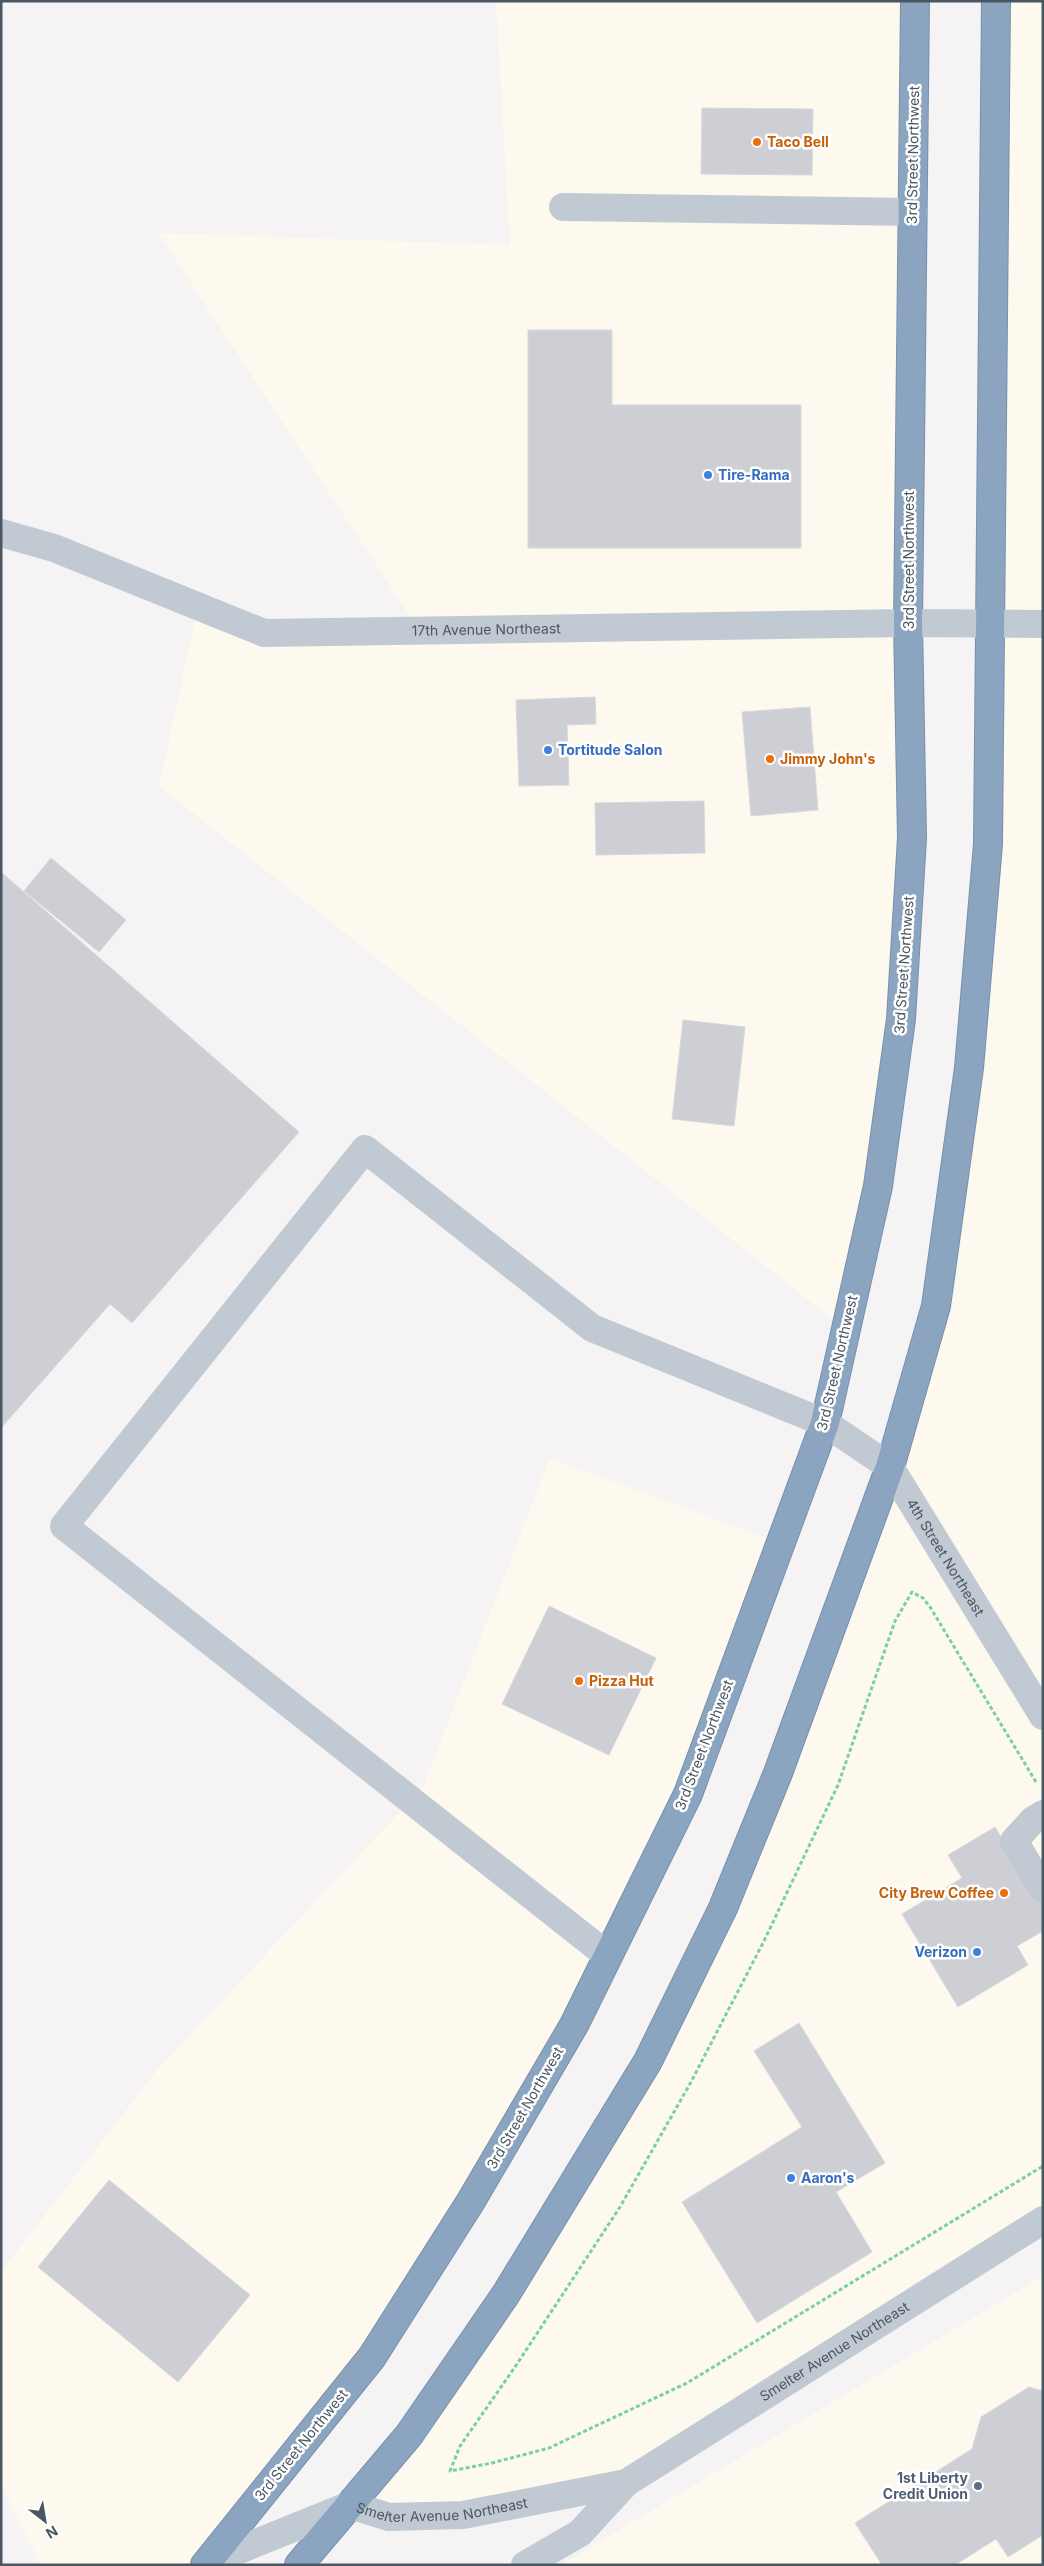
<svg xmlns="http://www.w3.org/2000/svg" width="1044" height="2566" font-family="Inter,sans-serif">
<rect width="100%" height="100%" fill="#f5f3f3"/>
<g fill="#fdf9ef">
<polygon points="496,1 916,1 911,859 845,1329 159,786 198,606 264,633 419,630 158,233 510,245"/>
<polygon points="996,1 1043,1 1043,2220 626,2483 463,2515 350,2505 506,2294 723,1908 936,1306 969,1068"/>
<polygon points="550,1458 780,1543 688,1793 574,2025 372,2357 205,2565 41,2565 1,2484 1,2272 157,2070 423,1787"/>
<polygon points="1043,2276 1043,2565 561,2565"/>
</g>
<g fill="#cdcfd5" stroke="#d7d9de">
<polygon points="702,108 813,109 812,175 701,174"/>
<polygon points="528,330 612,330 612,405 801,405 801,548 528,548"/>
<polygon points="595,697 596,724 567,725 569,785 519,786 516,700"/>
<polygon points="810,707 818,810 751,816 742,712"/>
<polygon points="704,801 705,853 596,855 595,803"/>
<polygon points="51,858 126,920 99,952 24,891"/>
<polygon points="1,872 299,1132 132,1323 110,1304 1,1428"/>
<polygon points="683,1020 745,1027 734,1126 672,1119"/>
<polygon points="549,1606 656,1658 609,1755 502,1704"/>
<polygon points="995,1827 1043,1906 1043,1931 1017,1946 1028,1965 958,2007 902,1914 962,1878 948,1855"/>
<polygon points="799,2023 885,2163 836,2192 872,2252 757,2323 682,2202 802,2127 754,2051"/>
<polygon points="109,2180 250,2295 178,2382 38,2267"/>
<polygon points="1029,2387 1043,2391 1043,2535 1008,2557 996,2539 955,2565 882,2565 855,2523 972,2449 981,2417"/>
</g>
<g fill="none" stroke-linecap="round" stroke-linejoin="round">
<defs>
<g id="highway">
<polyline points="205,2565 372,2357 471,2201 574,2025 688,1794 825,1423 878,1186 901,1019 912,838 908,623 915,1"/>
<polyline points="299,2565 409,2435 506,2294 648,2061 723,1908 778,1773 890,1467 936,1306 969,1068 988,844 996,1"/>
</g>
</defs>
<use href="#highway" stroke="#7690ad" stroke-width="30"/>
<polyline stroke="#7ad0a6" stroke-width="3" stroke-dasharray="4 2.5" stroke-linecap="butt" points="1036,1782 930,1607 923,1598 912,1592 895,1621 838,1785 764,1941 691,2082 620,2207 515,2367 460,2446 450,2471 492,2463 549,2448 687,2383 1043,2166"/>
<g stroke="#c1cad2" stroke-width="28">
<polyline points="563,207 913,212"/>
<path id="s1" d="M1,533L54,548L264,633L908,623L1043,624"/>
<polyline points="1043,1814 1033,1820 1014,1841 1043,1889"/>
<path id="s2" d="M608,1956L64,1526L365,1149L592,1328L825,1423L890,1467L1043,1716"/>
<path id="s3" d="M207,2563L350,2505L389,2517L463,2515L626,2483"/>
<path id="s4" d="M525,2565L580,2533L626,2483L1043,2220"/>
</g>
<use href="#highway" stroke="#8ba5c1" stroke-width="28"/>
</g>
<g fill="#e8710a" stroke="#fff" stroke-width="2">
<circle cx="757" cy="142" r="5"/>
<circle cx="770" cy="759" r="5"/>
<circle cx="579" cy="1681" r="5"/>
<circle cx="1004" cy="1893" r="5"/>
</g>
<g fill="#3f7fe0" stroke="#fff" stroke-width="2">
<circle cx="708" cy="475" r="5"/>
<circle cx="548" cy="750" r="5"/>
<circle cx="977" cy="1952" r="5"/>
<circle cx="791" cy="2178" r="5"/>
</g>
<circle fill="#5c6f8a" stroke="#fff" stroke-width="2" cx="978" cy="2486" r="5"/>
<g text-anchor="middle" stroke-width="5" stroke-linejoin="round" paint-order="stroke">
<g font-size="14" font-weight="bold" fill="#c56008" stroke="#fff" text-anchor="start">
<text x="767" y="147">Taco Bell</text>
<text x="780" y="764">Jimmy John's</text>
<text x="589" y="1686">Pizza Hut</text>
<text x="994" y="1898" text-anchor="end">City Brew Coffee</text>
</g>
<g font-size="14" fill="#4a5661" stroke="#fff">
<text transform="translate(913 155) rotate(-89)" y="5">3rd Street Northwest</text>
<text transform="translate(909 560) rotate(-90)" y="5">3rd Street Northwest</text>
<text dy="5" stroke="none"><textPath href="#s1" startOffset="504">17th Avenue Northeast</textPath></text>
<text transform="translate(904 965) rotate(-86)" y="5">3rd Street Northwest</text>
<text transform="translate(837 1363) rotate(-77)" y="5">3rd Street Northwest</text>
<text dy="5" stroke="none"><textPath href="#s2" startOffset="1901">4th Street Northeast</textPath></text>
<text transform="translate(704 1745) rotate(-69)" y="5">3rd Street Northwest</text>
<text transform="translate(525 2108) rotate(-60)" y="5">3rd Street Northwest</text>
<text dy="5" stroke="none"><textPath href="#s4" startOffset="378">Smelter Avenue Northeast</textPath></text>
<text transform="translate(301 2445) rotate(-51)" y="5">3rd Street Northwest</text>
<text dy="5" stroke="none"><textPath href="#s3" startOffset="248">Smelter Avenue Northeast</textPath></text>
</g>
<g font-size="14" font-weight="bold" fill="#366cbe" stroke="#fff" text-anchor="start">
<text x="718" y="480">Tire-Rama</text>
<text x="558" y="755">Tortitude Salon</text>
<text x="967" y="1957" text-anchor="end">Verizon</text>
<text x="801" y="2183">Aaron's</text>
</g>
<g font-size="14" font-weight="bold" fill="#4e5e75" stroke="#fff" text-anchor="end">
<text x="968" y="2483">1st Liberty<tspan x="968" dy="16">Credit Union</tspan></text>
</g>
</g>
<rect width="1044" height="2566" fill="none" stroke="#4a5661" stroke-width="5"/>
<g transform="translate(45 2521) rotate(149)" stroke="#ffffff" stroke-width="4" paint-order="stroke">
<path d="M0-4L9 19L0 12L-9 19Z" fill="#4a5661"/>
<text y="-8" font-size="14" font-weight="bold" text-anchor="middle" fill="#4a5661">N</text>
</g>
</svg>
